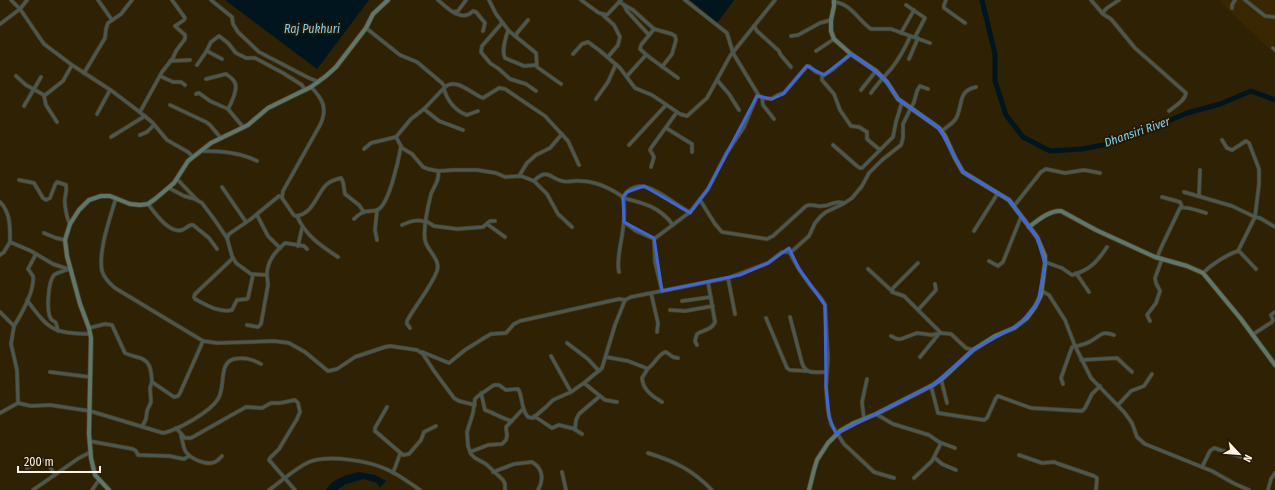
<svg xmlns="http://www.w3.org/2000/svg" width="1275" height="490" font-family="'Fira Sans Condensed',sans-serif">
<rect width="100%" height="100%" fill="#2f2103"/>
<polygon fill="#382700" points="1221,0 1275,0 1275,43 1270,50 1220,2"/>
<g fill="#00151e">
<polygon points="225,0 369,0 317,69"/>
<polygon points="690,0 734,0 717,23"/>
<path d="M359,472L375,475L386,481L380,488L377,483L364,479L346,484L337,490H326C333,478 346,475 359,472Z"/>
</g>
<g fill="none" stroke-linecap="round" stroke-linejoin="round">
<polyline stroke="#00151e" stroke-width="5" points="982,0 995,54 995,81 1006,115 1023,137 1050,151 1082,149 1103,145 1133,136 1187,113 1220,104 1251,91 1275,100"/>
<defs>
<g id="street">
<polyline points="11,0 20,9 44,44 72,65 112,91 137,110 152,122 167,140 188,152 193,157"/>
<polyline points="98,0 112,20"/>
<polyline points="211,0 232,17 233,24 238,32 259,52 309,78 319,82"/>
<path d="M438,0C447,8 462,23 473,11L476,12L485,23L483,31"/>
<polyline points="489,0 496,14 509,31 536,53 537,67 561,84"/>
<polyline points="581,0 599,13 607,15 621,0"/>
<polyline points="946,0 944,5 944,8 965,23"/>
<path d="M1091,0L1103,14L1111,19L1135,48L1186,93C1185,101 1175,106 1169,111"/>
<polyline points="1245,0 1265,16 1275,17"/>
<polyline points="619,2 633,10 654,29 672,34 675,36 676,40 672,54 662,67"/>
<path d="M833,2C850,2 859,21 871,29H891L930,43"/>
<polyline points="624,5 627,11 649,35"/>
<polyline points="906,5 925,18 915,37"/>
<polyline points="1232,8 1232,5 1235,0"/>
<polyline points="454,12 458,11 466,0"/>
<polyline points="1102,13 1107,8 1119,0"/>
<polyline points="603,15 614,25 620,37 618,45 608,57"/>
<polyline points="502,23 482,46 481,52 490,63 499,69 510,79 526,84 536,91"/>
<polyline points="0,24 20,9 27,0"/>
<polyline points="754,26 757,31 779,51 780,54 791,67"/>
<polyline points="366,28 400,55 417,62 442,83 445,87 424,109 411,119 396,137 402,148 412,154 423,167 428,169 438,171 454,170 477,170 496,173 505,177 521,176 534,181 547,194 558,214 572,227"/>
<polyline points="654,29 641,45 640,49 649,57 678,78"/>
<path d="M508,30C506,38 501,50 505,58L524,66L536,65"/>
<polyline points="901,33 914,10"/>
<polyline points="791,36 798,35 820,23 831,20"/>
<polyline points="516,37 517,33 528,20"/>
<polyline points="1273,48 1275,50"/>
<polyline points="207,51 222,59"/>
<polyline points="816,51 834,39"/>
<polyline points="573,54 582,44 588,42 599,50 620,68 635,88 652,95 680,114 687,116 707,98 730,56 775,0"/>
<polyline points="909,59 918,38"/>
<polyline points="170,61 190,60"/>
<polyline points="197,65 206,52 211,42 219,36 228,43 236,53 246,58 255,58 283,73 302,85 305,90"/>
<polyline points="84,73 105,38 106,29 108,23 121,14 132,0"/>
<polyline points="822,75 822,80 834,94 840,110 851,126 859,127 867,132 867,139 880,150"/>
<polyline points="16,76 26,85 44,95"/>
<polyline points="160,76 173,82 181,82 185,85"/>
<polyline points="627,76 646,55"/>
<path d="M206,79L226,74C229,76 234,80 235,83C238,89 231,104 228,109"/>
<polyline points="717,80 729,94 739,110"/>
<path d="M311,87C323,99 328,109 320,125L283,191L282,198L293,214L295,216C313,215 316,195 326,185C330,181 337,179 341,178L343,182L345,194L359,205L364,212"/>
<path d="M445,87C456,77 472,94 483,98L499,88L505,89L545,116L568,141L579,165"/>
<path d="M444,89C447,100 455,111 467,115L478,111"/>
<polyline points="861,90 876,71"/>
<path d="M871,93C877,84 884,77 891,69C899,59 905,48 910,37"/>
<polyline points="196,94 199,93 210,101 228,109 243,127"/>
<polyline points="759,96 764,98 771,99 778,95 784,93 807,66 809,66 816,72 824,75 832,70 851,54"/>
<polyline points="762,97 763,105 774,119"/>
<polyline points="596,99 608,82 616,64"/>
<polyline points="170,105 206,122 210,125 221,138"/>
<polyline points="24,106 41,77"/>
<polyline points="424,109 439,121 463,130"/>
<polyline points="140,112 162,72 173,58 176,51 185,39 185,35 175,26 184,20 185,18 172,0"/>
<polyline points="97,114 110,90"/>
<polyline points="57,122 46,105 44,96 63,81 72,65"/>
<polyline points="666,128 692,144 692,152"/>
<path d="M942,131C946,127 951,125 955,120C964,107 956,91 976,87"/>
<polyline points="140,135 147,132 154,125"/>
<polyline points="111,137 145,116"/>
<polyline points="629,145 666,105"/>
<polyline points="833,145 857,166 860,168 862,168 893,137 896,122 902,102"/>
<polyline points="364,149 371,143 396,137"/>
<path d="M203,151C220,151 242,153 257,161"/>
<polyline points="651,167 654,157 650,150 651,148 677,112"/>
<polyline points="519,176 527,163 536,155 550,148 562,134"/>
<polyline points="177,179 197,200"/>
<path d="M19,180L34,183L43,198L46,200L50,198L55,185L57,182L66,185C67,190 66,193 65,198C64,203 67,220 70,224"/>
<path d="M534,181C547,167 551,179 562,181C567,183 574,180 580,181C596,181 610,188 623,197C626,212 623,232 620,247C619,255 617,264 619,272"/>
<polyline points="222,187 246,222"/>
<path d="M169,188L184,196L195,199L202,203L214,219L227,238L232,256L236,263L251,274L267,275C267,261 275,252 285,243L304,246L307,249"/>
<polyline points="1184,192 1232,206 1255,217 1259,184 1259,169 1249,143 1246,141 1232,150 1227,148 1222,140"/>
<polyline points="1199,196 1200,170"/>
<path d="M623,197C641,169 671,204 690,212L708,189L726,154L744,127L757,96H759L733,53L727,33L685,0"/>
<polyline points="1162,197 1180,202 1182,207"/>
<path d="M116,198C110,218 98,251 102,271C104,278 109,283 115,288L203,341L217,343L274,341L289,343L305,352L328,371L337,369L355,357L385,347L390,346L417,350L423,354L434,371L454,398L459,401L475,405"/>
<path d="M623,198C644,203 660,207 673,225"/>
<path d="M700,200L715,224L722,232L767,239L773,236L806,206C812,203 816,207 822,206C832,206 833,200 844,203"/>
<path d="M0,202C11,213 10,228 10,242"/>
<path d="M148,204C154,212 169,234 182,230C185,229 188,226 191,225H193L209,238L217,249"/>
<polyline points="1014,206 1041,172 1046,169 1065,173 1084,170 1100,173"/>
<polyline points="377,210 375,230 377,240"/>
<polyline points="257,215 268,236 280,248"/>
<path d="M297,216C305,235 321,246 338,257"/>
<path d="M354,219C359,214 363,211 371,211C372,211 375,211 377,210C389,206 399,158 401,146"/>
<polyline points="426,221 434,226 457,229 483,227 490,221 495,221"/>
<polyline points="624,222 636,231 654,239 655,262 662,291"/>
<polyline points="487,224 505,237"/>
<path d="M402,225C411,221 417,219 426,222"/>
<polyline points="974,231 998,193"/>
<polyline points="44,233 56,238 65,240"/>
<polyline points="227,238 229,234 251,219 279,196 281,197"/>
<polyline points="654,239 690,212"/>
<polyline points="298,246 302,228"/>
<polyline points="1238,251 1255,217 1260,218 1275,227"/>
<path d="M790,253C795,263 801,273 808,282C813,290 821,296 825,305L828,358L826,387L828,410L831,424L844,444L874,472L894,478"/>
<polyline points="0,255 4,252 10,242 31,251 53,264 71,270"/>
<path d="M233,258L195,294L194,297L195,299C206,305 219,313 232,310L237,300L247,299L248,298L253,275"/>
<path d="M1157,258L1160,250L1180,208C1188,206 1198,211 1206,213"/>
<polyline points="989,261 998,266 1003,262 1021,217"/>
<path d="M1045,262L1062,268L1072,275C1090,270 1097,262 1107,247"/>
<polyline points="918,263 893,288 892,292 904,296 941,333 951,334 966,348 973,350"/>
<polyline points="868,269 892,291"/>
<polyline points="1076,273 1089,292"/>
<path d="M1203,273C1212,264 1226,255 1238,251L1240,252L1256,269"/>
<polyline points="728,278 735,314"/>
<polyline points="1042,291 1049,295 1065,320 1075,346 1091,378 1124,412 1132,423 1137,437 1145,444 1212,471 1235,484 1249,490"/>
<polyline points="651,293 658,323 657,332"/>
<path d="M27,300C49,330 52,333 90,334"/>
<polyline points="682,301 711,297"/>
<polyline points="670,310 685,311 713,306"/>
<polyline points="918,310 936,290 935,284"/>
<polyline points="0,312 14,326 11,344 17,370 18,403"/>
<path d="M790,317L802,363C806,375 815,372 826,372"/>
<polyline points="766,318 787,368 790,370 807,371"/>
<polyline points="1150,321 1147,315 1156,303 1160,291 1156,283 1155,278 1162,259"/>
<polyline points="247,325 258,327 261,324 268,285 267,275"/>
<path d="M14,326C22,313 35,291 33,276L28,269L36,254"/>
<path d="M89,328L105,324L112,325L125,353C129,355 133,356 137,357C151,360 151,370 152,382L174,397L178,396L180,393L203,341"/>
<path d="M410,328L407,324V321C416,304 430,289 437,271C441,259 427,251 425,240C423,228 428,206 431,194C434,186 440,180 438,171"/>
<path d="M58,331L56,323C55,321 52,321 51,319C46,312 48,282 54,275C58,272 64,271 69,269"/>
<polyline points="1252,335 1272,322 1273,320 1271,315 1275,312"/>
<polyline points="891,336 897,339 901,339 917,333 932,335 941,333"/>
<polyline points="567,343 588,359 599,371"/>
<path d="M697,345L695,341L697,334C703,330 712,330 715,322L708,282"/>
<polyline points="422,352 449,363 465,350 484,338 491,334 506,333 514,324 520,321 619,299 625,300"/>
<polyline points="551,356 571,392"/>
<path d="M606,357L628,361L646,368L647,370L642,378C643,390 652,396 662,402"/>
<polyline points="920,357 938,335"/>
<polyline points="1081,360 1117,358 1132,372"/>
<path d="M647,369C655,365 658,353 666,352L673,357L678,358"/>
<polyline points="50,372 90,377"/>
<polyline points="941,379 947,403"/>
<polyline points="584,383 605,400 617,402"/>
<path d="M1063,384L1061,378L1072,347C1078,346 1086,344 1091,341C1100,336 1102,330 1114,335"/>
<polyline points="931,386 938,413 984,420 987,418 996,398 998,396 1031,408 1082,411 1085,408 1092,394 1100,386"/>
<path d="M481,393L485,410C494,413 503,419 512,421"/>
<polyline points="1118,405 1131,391 1144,386 1152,374"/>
<polyline points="387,407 375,428 375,431 403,455 409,454 421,440 424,432 436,426"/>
<path d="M0,413L18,403L31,406L50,405L63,407L90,411L163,433C178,430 210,412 218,399C226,387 218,363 234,359C245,357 251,359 261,364"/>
<polyline points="876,414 893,424 929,435 939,442 955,448"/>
<polyline points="534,416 552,428 559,425 575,429 576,420 579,414 600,396"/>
<polyline points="864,419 862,402 867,379"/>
<polyline points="142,427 146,419 147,411 151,402 150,388 152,382"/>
<polyline points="176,428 185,438 191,438 246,407 262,408 271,403 280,403 295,400 298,403 300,412 297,419 279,449 270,458 269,460 295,490"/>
<polyline points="574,429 582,434"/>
<path d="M181,436C183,441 183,448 186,452C191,459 207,466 215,462C218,461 220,458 222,456"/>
<polyline points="89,441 133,449 136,451 138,455 169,456 184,459 189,456"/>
<polyline points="470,452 488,445 502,444 506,440 507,436 506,427 523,409"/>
<path d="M648,453C676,462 691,469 712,490"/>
<polyline points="1019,455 1042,463 1054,462 1059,464 1094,476 1097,478 1096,490"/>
<polyline points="935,458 942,464 956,470"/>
<polyline points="1202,467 1210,451 1214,448 1251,460"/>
<polyline points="27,468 44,460 47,462 55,475"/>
<path d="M493,472L514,464L532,462C543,468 544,480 538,490"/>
<polyline points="562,472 566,490"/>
<polyline points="393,473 400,454"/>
<polyline points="914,478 932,461 941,443"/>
<polyline points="33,490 79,458 91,452"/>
<polyline points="92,490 99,480"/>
<path d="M269,490C282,481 294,469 309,462C328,454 370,461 388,470C398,474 411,484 420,490"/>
<path d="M505,490V484L503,480L486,464L475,458L471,454L468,446L467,432L473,413L475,399L478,396L494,385H499L506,390L518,389C523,395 520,408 528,417L533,418L546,407L553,400L571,392L584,383L602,368L615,325L625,300L631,297L728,278L768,263L782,252H791L809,236L815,223L821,216L826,212L843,204L852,198L862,186L869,173L882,160L901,145L903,138V124L914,102L917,91L920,86L928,89"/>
<polyline points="1268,490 1271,479 1275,473"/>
</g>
<g id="secondary">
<path d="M1029,227C1038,220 1050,210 1061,211L1096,230L1155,257L1187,266L1203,273L1241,319L1275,365"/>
<polyline points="109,490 95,475 91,458 89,434 91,338 89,328 80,304 67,256 65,240 70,224 79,210 89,200 101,196 110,196 130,204 140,205 148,204 155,199 174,183 188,161 211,143 248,125 268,108 311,87 326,76 336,67 366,28 373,14 388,0"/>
<polyline points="809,490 814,470 817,460 828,443 840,431 854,423 876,414 933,385 943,378 973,350 995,336 1014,328 1027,318 1035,307 1041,295 1045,264 1045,256 1037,237 1009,200 963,172 955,158 945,136 939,128 898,99 887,82 876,71 851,54 834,39 831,31 831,20 834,6 834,0"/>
</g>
</defs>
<use href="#street" stroke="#4c3f22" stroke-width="4.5"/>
<use href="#secondary" stroke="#4c3f22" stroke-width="5.5"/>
<use href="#street" stroke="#4a5851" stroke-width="3"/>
<use href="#secondary" stroke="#5e766b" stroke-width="4"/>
</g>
<path fill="none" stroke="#3f67da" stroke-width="3" stroke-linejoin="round" d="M851,54L883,77L898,99L939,128L963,172L1009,200L1037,237L1045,264L1038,302L1020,324L973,350L933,385L836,434L829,417L826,387L825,305L799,269L789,248L768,263L740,275L662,291L654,238L624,222L623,197L627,192L644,186L690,213L708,189L757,96L772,99L783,94L807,66L824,75Z"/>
<g text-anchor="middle" stroke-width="3.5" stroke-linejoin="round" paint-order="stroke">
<g font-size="12" font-style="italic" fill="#82d4f2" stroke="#251700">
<text x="312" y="33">Raj Pukhuri</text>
<text transform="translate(1137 132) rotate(-19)" y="4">Dhansiri River</text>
</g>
</g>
<g transform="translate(1239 454) rotate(116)" stroke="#251700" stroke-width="3" paint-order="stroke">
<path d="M0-3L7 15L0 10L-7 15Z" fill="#fdf4e3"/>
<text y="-6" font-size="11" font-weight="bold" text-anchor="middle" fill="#fdf4e3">N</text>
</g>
<path d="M18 466v6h82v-6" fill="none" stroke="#fdf4e3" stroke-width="2"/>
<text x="24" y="466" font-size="12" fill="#fdf4e3" stroke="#251700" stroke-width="3" paint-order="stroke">200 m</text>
</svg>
